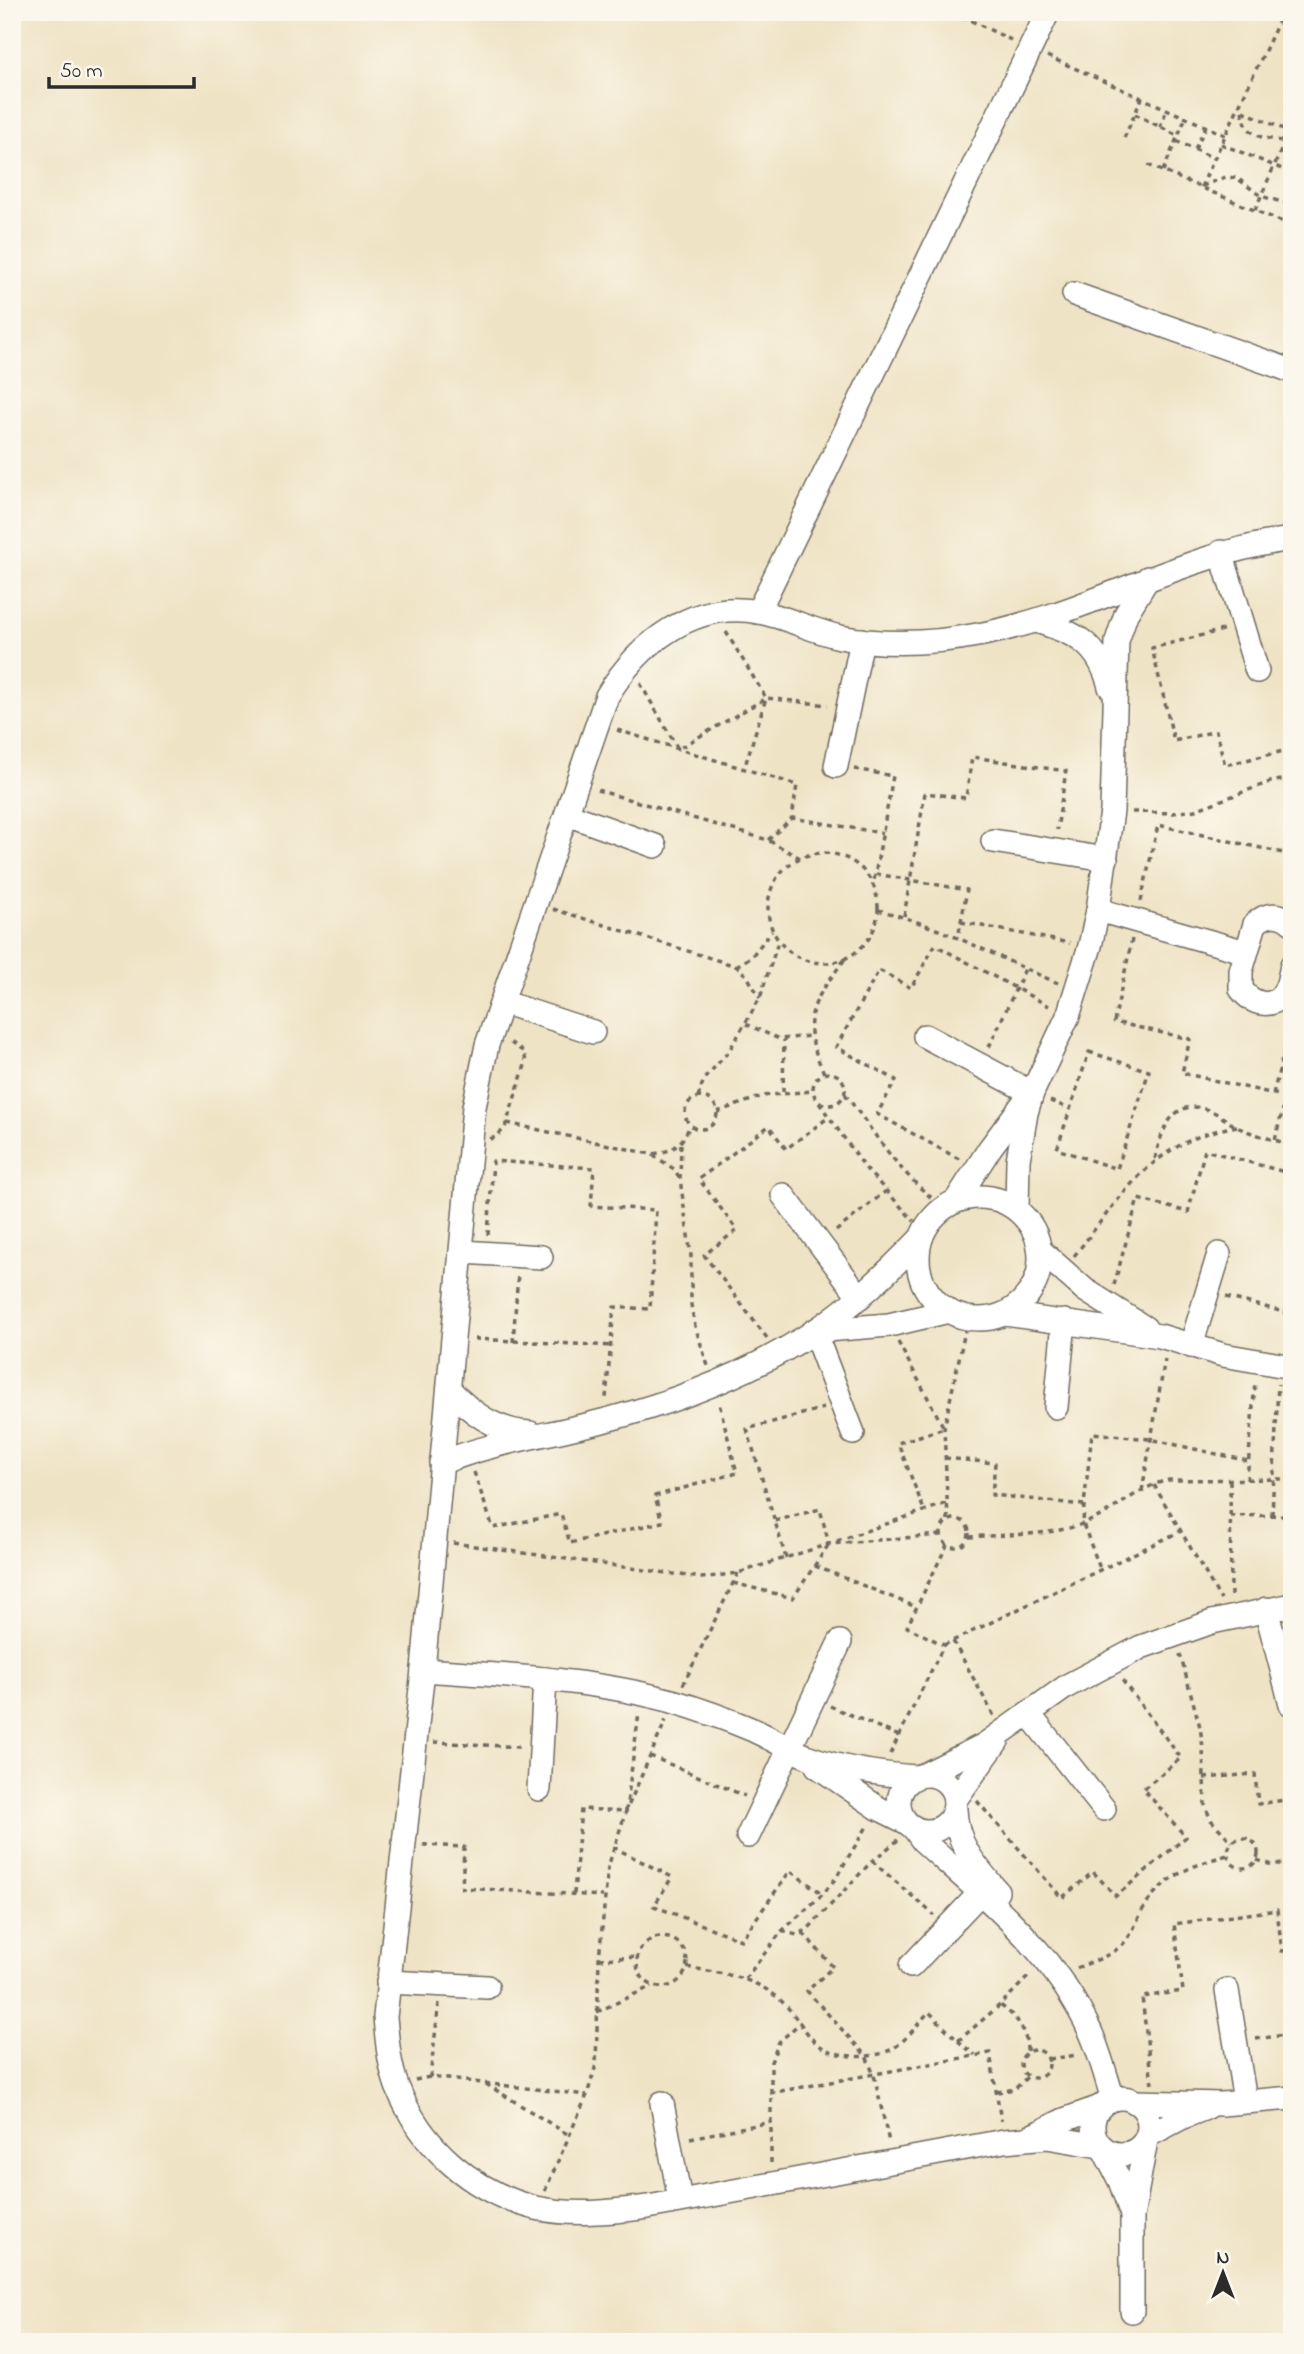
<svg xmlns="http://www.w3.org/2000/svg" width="1304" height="2354" font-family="'Indie Flower',sans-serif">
<rect width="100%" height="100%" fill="#fbf7ec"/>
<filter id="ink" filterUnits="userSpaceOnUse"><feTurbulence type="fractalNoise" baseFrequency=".0143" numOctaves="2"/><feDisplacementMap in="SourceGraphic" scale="14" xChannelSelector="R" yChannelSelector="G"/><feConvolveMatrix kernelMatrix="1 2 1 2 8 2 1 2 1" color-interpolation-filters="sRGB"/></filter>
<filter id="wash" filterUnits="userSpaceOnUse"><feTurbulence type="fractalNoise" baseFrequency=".00686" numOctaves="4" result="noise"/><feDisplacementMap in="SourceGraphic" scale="28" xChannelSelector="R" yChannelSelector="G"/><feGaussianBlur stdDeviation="1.57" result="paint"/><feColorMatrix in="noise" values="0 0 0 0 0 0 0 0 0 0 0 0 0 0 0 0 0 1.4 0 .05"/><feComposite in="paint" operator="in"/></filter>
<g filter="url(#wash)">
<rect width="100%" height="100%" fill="#efe3c5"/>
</g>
<g filter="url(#ink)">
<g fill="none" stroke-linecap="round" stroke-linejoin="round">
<defs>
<g id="minor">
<polyline points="1074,294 1292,371"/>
<polyline points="1221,552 1257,671"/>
<polyline points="758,612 1048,12"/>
<path d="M1036,621C1076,633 1099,644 1110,687"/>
<polyline points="836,766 862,640"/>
<polyline points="567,814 655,846"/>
<polyline points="993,841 1106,859"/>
<polyline points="1098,910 1246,952"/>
<path d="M1292,923C1280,912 1266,913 1255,924L1241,971V989C1252,1004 1273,1011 1284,992C1289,985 1290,974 1292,965"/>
<polyline points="502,1002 593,1032"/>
<polyline points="925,1036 1032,1093"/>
<polyline points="783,1195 860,1297"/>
<circle cx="979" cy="1258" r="61"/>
<polyline points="956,1201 990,1148 1025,1101"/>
<polyline points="1017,1209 1018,1160 1026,1113 1032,1093 1068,1016 1090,946 1098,910 1112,811 1117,641 1126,614 1148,578"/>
<polyline points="1041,1251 1085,1290 1145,1328"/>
<polyline points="463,1252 541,1257"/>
<polyline points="1005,1314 1160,1336 1223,1355 1292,1367"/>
<polyline points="814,1331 889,1325 949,1311"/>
<polyline points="814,1331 853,1433"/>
<polyline points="1191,1346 1219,1254"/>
<path d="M449,1389C471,1413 496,1431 530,1433"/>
<polyline points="1056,1407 1064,1321"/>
<path d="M441,1463C495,1441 551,1435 606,1420C678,1401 750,1373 812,1333C853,1306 888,1272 921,1238"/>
<polyline points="1266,1609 1291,1704"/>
<path d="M423,1670C507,1676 591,1679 672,1701C699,1709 727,1719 753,1730C771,1738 788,1749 806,1756C841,1769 878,1774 915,1777"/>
<polyline points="1028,1713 1104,1809"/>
<polyline points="817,1766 878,1808 906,1822"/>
<circle cx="927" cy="1803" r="28"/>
<polyline points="924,1775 984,1745 1067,1686 1141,1647 1212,1622 1292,1605"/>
<polyline points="539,1789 545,1679"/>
<polyline points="955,1800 997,1741"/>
<path d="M955,1809C956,1844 975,1865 997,1891"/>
<path d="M913,1827L923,1841C989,1901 1053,1950 1091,2033C1100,2054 1106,2077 1113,2099"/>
<polyline points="748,1836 840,1642"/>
<polyline points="911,1966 981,1892"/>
<polyline points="388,1982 487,1987"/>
<polyline points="1227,1990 1245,2101"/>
<circle cx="1121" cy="2126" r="28"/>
<polyline points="1135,2102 1222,2104 1292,2098"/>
<polyline points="662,2103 680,2200"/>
<polyline points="1032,2136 1064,2120 1100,2107"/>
<polyline points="1147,2136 1183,2117 1206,2108"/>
<path d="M1100,2146L1047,2137L1004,2141L648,2207C612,2212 572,2216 536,2208C472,2192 421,2147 397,2086C389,2064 387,2040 385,2017L423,1670L474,1107L487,1045L607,696C638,644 694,599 759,612C787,617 812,631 840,637C886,646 937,643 983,634C1089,613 1183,553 1292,539"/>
<polyline points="1103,2148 1120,2181 1131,2212"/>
<polyline points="1132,2311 1132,2217 1146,2140"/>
</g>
</defs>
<use href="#minor" stroke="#706b61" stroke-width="26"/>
<g stroke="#706b61" stroke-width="3.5" stroke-dasharray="5 5" stroke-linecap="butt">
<polyline points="953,12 1011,40"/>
<polyline points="1047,56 1225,135"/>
<path d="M1242,111C1249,145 1268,134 1292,145"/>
<polyline points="1243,111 1292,133"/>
<polyline points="1135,114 1178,136"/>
<polyline points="1160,127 1167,109"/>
<polyline points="1124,138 1142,98"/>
<polyline points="1176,141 1214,158"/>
<polyline points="1221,144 1292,173"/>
<polyline points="1195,149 1206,126"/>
<polyline points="1148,165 1292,226"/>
<polyline points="1163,171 1186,117"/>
<polyline points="1202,186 1226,177 1237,178 1261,196 1292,205"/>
<polyline points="1201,187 1283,12"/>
<polyline points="1255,210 1289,132"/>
<polyline points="1223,630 1152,648 1174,741 1216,731 1225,765 1292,749"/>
<polyline points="726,632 766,698 744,769"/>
<polyline points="640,683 678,749 766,698 828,705"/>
<polyline points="617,730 797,785 792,818 882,833"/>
<polyline points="854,769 893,776 873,886"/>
<polyline points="597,790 768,840 800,858"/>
<polyline points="1132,812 1173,813 1195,810 1270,782 1292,778"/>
<polyline points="768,840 792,818"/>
<circle cx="823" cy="908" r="55"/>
<polyline points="876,874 967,890 958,937"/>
<polyline points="1141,901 1158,825 1292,855"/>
<polyline points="553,909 736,966 747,976 760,998"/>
<path d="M878,910C942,926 998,958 1058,983"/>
<polyline points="904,916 925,793 966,798 972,757 1066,771 1057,830"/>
<polyline points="961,922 1070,943"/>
<polyline points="1132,939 1114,1022 1190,1039 1182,1073 1292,1098"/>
<polyline points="736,966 751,957 772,931"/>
<polyline points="746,1024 779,1039 810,1036"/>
<polyline points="989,1047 1025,969"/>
<polygon points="1089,1052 1149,1071 1117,1169 1057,1149"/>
<circle cx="829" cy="1089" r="16"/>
<path d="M824,1073C799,1019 811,1004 845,959"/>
<polyline points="783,1092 784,1040"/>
<path d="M845,1094C875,1133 896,1170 937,1202"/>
<polyline points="1273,1094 1292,1021"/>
<circle cx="701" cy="1113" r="16"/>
<polyline points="698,1097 704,1079 729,1051 760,998 778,942"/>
<polyline points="1050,1101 1070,1109"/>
<polyline points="819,1103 867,1170 914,1221"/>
<polyline points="717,1112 763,1096 812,1091"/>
<path d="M507,1123L651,1154C675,1151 680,1146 690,1126"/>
<polyline points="490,1139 496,1137 505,1128 526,1062 524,1052 508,1041"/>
<polyline points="1275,1140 1286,1097"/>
<polyline points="681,1144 680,1179 691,1256 691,1305 695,1326 708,1366"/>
<polyline points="653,1155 674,1169 679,1177"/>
<polyline points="959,1159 877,1114 896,1080 836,1047 879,970 911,988 935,945 1049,1006"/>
<path d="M1155,1159C1161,1131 1173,1095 1211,1111C1221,1115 1229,1123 1239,1128C1256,1135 1274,1140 1292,1145"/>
<polyline points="1292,1211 1289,1223 1292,1224"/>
<polyline points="836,1231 886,1191"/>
<polyline points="488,1235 493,1161 594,1168 591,1206 656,1210 650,1309 614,1307 606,1398"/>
<path d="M1074,1256C1124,1193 1152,1141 1237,1126"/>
<polyline points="1114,1285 1138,1199 1188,1212 1205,1150 1292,1174"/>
<polyline points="1226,1297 1292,1314"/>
<polyline points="767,1338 704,1255 737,1230 699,1179 769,1126 786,1149 829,1117"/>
<polyline points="474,1339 612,1346"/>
<polyline points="513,1342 518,1274"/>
<polyline points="898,1342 944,1428 898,1443 924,1510"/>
<polyline points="945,1458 995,1463 992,1495 1084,1505 1092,1433 1150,1439 1248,1461"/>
<polyline points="474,1472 493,1528 561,1514 570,1543 662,1522 655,1496 737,1473 719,1403"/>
<polyline points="1247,1480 1255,1382"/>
<polyline points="1230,1481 1231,1598"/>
<polyline points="1154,1485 1221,1600"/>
<polyline points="1142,1491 1165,1359"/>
<polyline points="1084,1505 1083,1524 1101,1571"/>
<polyline points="1272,1515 1278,1384"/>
<polyline points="1230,1516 1292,1515"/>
<circle cx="955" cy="1533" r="14"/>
<polyline points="948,1520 944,1428 967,1322"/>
<polyline points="775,1521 820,1509 829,1544"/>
<path d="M969,1537C1008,1534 1056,1537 1092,1520C1118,1509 1140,1486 1169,1480L1292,1479"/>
<polyline points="837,1541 947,1503"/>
<polyline points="453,1543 702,1578 738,1573 829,1544 940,1535"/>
<polyline points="786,1558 747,1429 824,1408"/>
<polyline points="815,1566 916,1607"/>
<polyline points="733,1583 793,1598 829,1544"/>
<polyline points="953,1641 994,1716"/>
<polyline points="944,1645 1181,1531"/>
<polyline points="1180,1654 1200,1727 1203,1748 1205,1806 1211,1820 1232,1842"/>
<polyline points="683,1685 738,1573"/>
<polyline points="830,1706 899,1736"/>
<polyline points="434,1742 520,1747"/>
<polyline points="890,1754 944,1645 907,1627 947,1545"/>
<polyline points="650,1756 745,1796"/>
<polyline points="1204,1778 1255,1774 1258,1804 1292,1799"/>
<polyline points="977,1801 1062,1898 1093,1872 1116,1896 1186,1837 1143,1789 1181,1758 1122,1680"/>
<circle cx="1243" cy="1853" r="15"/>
<polyline points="425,1843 425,1845 464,1847 462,1888 603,1896"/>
<polyline points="613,1847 672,1877 654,1906 741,1940 790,1871 823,1894"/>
<polyline points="1257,1860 1269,1864 1292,1864"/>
<polyline points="872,1861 934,1915"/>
<polyline points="574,1894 581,1809 626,1811 639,1713"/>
<polyline points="782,1931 797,1935 808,1929 872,1861 898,1840"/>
<polyline points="803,1933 833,1967 807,1991 866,2056 874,2075 889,2142"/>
<circle cx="662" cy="1962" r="25"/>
<polyline points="599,1959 637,1957"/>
<path d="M687,1967C715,1973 746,1975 770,1992C789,2004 799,2024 813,2040C830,2058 868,2061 890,2050C905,2043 917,2024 929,2012L958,2041L1000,2005"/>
<path d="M1077,1968C1091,1962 1108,1957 1121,1946C1132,1936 1136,1922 1143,1909C1162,1877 1194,1864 1228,1855"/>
<polyline points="745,1979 782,1931 823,1894 835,1879 868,1825"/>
<polyline points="439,2003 430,2077 587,2095"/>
<polyline points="597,2012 652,1986"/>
<polyline points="1256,2039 1292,2034"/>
<polyline points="958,2041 975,2055"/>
<circle cx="1035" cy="2064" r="14"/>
<path d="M1027,2051C1027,2030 1017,2017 1000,2005L1030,1975"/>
<polyline points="1049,2059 1078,2055"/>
<polyline points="415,2080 430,2077"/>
<polyline points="486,2084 569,2135"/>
<polyline points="1152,2084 1142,1997 1183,1991 1174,1924 1277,1910 1282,1951 1292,1950"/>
<polyline points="997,2092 1015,2089 1028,2076"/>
<polyline points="770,2093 990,2053 1001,2121"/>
<polyline points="690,2138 771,2122"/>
<polyline points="771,2163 771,2062 779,2042 801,2022"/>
<polyline points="545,2191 587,2095 596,2065 599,1959 608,1867 626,1811 666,1720"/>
</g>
<use href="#minor" stroke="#fff" stroke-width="23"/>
</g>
</g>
<rect width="1304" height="2354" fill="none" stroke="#fbf7ec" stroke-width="42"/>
<g transform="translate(1223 2273)" stroke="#fbf7ec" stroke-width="5" paint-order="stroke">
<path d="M0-5L12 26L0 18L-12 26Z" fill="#2b2b2b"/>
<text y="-10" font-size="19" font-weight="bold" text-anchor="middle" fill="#2b2b2b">N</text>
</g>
<path d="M49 77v10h145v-10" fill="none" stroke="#2b2b2b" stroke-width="3.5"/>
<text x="60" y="77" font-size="21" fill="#2b2b2b" stroke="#fbf7ec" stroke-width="5" paint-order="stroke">50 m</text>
</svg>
